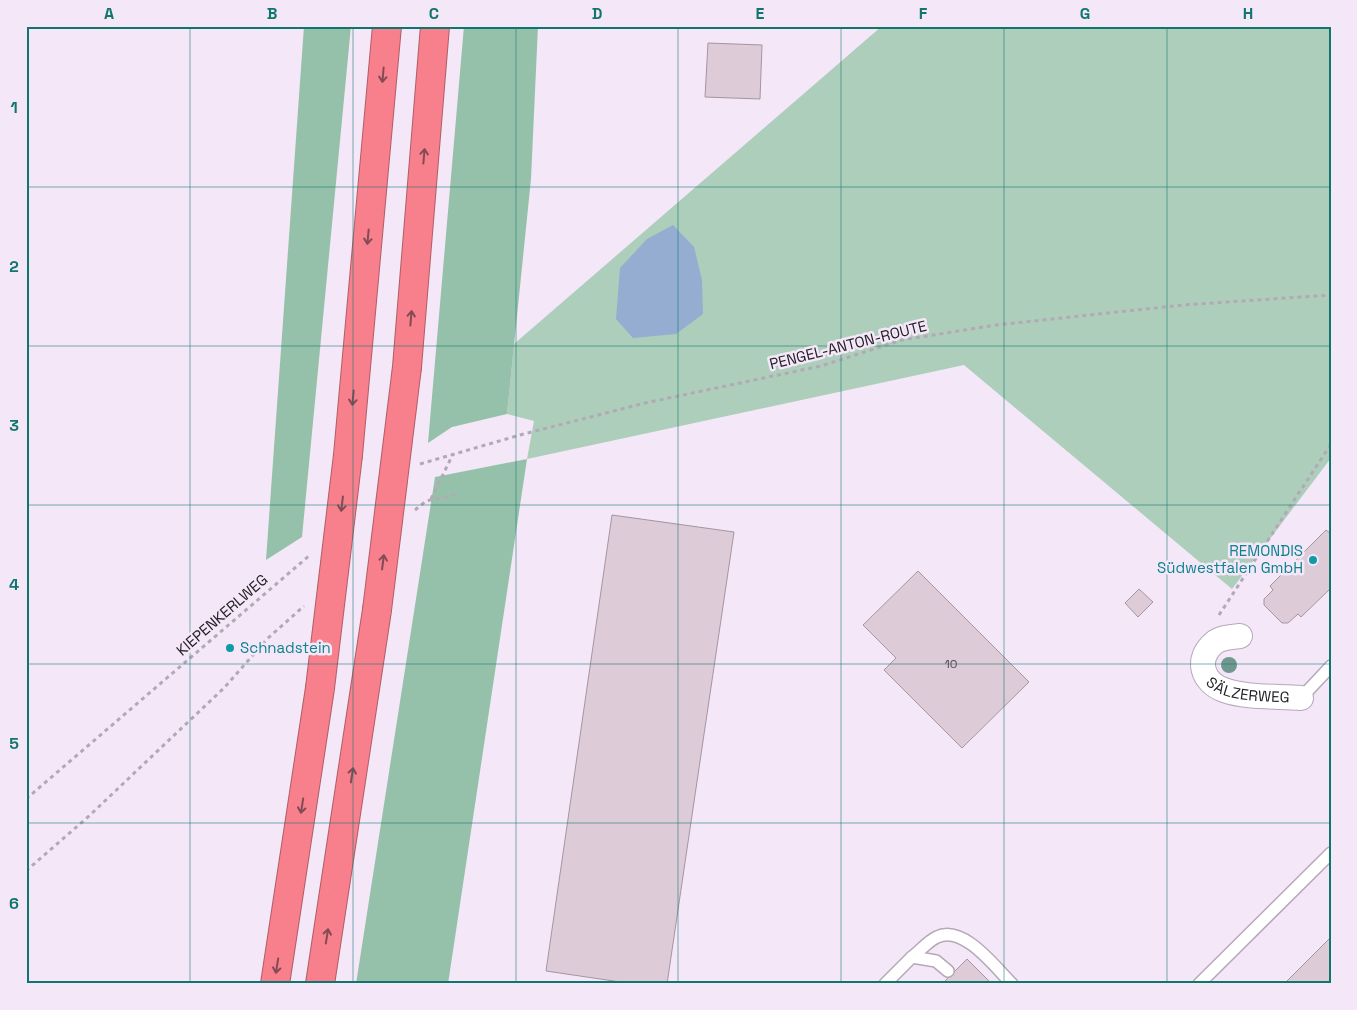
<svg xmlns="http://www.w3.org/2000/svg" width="1357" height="1010" font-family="'Space Grotesk',sans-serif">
<rect width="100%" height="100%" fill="#f4e7f8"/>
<polygon fill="#accebb" points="882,26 1331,26 1331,458 1232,589 964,365 527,459 534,421 507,414 514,344"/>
<g fill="#95c1aa">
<polygon points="304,26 351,26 302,537 266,560"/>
<polygon points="464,26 538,26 531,179 507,414 452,427 428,443"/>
<polygon points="527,459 448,984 356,984 435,477"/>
</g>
<polygon fill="#94add0" points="673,225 694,247 702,280 703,314 676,334 633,338 616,319 620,268 647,239"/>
<g fill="#ddcbd7" stroke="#a695a0">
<polygon points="708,43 762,45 760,99 705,97"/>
<polygon points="612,515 734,532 667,984 634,984 546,971"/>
<polygon points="1326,530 1331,534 1331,588 1301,617 1298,614 1288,623 1282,623 1264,605 1264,599 1273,590 1270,586"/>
<polygon points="918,571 1029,682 962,748 884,670 896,658 863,625"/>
<polygon points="1139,589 1153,602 1138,617 1125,603"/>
<polygon points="1331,937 1331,984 1284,984"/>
<polygon points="967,959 992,984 942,984"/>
</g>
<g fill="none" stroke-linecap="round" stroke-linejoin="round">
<defs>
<g id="lane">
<polyline points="1301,698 1331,666"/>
<path d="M912,957C920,951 928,941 937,937C963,924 995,967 1012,984"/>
<polyline points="885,984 912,957 936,961 948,971"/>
<polyline points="1199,984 1331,853"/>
</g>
<g id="street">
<path id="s1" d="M1240,636C1232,637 1221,637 1214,643C1195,659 1202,682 1224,690C1245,698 1279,696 1301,698"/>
</g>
<g id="highway">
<polyline points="407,367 435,26"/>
<polyline points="348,455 387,26"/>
<polyline points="275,984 320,688"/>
<polyline points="320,984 377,610"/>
</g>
</defs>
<use href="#lane" stroke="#b5a9b8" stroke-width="14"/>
<use href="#street" stroke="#b5a9b8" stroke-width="26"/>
<use href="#highway" stroke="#ae5e68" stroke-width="30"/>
<g stroke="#b3a9b6" stroke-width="3" stroke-dasharray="4 4" stroke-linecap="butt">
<polyline points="420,464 520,435 645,403 821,366 902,340 996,325 1183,305 1331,295"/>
<polyline points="431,499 453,454"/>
<polyline points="415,510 426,501 459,494"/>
<polyline points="1219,615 1331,444"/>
<polyline points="26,799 310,555"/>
<polyline points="26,871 89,816 224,688 267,639 304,606"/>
</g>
<use href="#lane" stroke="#fff" stroke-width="11"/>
<use href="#street" stroke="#fff" stroke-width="24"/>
<use href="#highway" stroke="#f87f8c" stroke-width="28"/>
<defs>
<g id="highway-bridge">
<polyline points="377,610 407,367"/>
<polyline points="320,688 348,455"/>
</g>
</defs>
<use href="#highway-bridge" stroke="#ae5e68" stroke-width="30" stroke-linecap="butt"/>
<use href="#highway-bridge" stroke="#f87f8c" stroke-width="28"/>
</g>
<circle fill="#70988f" cx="1229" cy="665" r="8"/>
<defs><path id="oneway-shaft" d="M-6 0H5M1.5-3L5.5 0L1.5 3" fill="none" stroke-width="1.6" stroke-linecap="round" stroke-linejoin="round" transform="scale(1.25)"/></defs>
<g stroke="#834b54">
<use href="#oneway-shaft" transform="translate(383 75) rotate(95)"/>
<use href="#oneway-shaft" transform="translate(424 156) rotate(-85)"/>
<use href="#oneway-shaft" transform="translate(368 237) rotate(95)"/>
<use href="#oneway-shaft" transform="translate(411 318) rotate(-85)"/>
<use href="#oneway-shaft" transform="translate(353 398) rotate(95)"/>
<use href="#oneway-shaft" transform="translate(342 504) rotate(97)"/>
<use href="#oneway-shaft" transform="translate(383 562) rotate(-83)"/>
<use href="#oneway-shaft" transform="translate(352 775) rotate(-81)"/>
<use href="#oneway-shaft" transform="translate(302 806) rotate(99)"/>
<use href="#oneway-shaft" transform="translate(327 936) rotate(-81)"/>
<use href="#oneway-shaft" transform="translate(277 966) rotate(99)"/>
</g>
<path fill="none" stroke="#0f766e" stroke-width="1" stroke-opacity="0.55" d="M190,26V984M353,26V984M516,26V984M678,26V984M841,26V984M1004,26V984M1167,26V984M26,187H1331M26,346H1331M26,505H1331M26,664H1331M26,823H1331"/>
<g fill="#0f9aa8" stroke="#f4e7f8" stroke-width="2">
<circle cx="1313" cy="560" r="5"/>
<circle cx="230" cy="648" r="5"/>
</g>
<g text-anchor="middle" stroke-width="5" stroke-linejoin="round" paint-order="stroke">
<g font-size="12" fill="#524b52">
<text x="951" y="668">10</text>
</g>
<g font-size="15" fill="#242026" stroke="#f4e7f8">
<text transform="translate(848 345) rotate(-14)" y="5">PENGEL-ANTON-ROUTE</text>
<text transform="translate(222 615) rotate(-41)" y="5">KIEPENKERLWEG</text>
<text dy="5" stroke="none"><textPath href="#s1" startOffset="111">SÄLZERWEG</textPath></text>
</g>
<g font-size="15" fill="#0d838f" stroke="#f4e7f8" text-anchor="end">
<text x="1303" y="556">REMONDIS<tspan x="1303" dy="17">Südwestfalen GmbH</tspan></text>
<text x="240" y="653" text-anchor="start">Schnadstein</text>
</g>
</g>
<rect width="1357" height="1010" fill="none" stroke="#f4e7f8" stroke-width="55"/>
<rect x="28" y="28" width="1302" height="954" fill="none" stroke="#0f766e" stroke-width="2"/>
<g font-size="16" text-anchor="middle" font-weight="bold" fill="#0f766e">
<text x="109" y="19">A</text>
<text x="272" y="19">B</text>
<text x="434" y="19">C</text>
<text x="597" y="19">D</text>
<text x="760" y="19">E</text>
<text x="923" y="19">F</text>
<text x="1085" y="19">G</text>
<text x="1248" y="19">H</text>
<text x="14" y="113">1</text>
<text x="14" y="272">2</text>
<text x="14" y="431">3</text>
<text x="14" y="590">4</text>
<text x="14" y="749">5</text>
<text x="14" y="909">6</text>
</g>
</svg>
